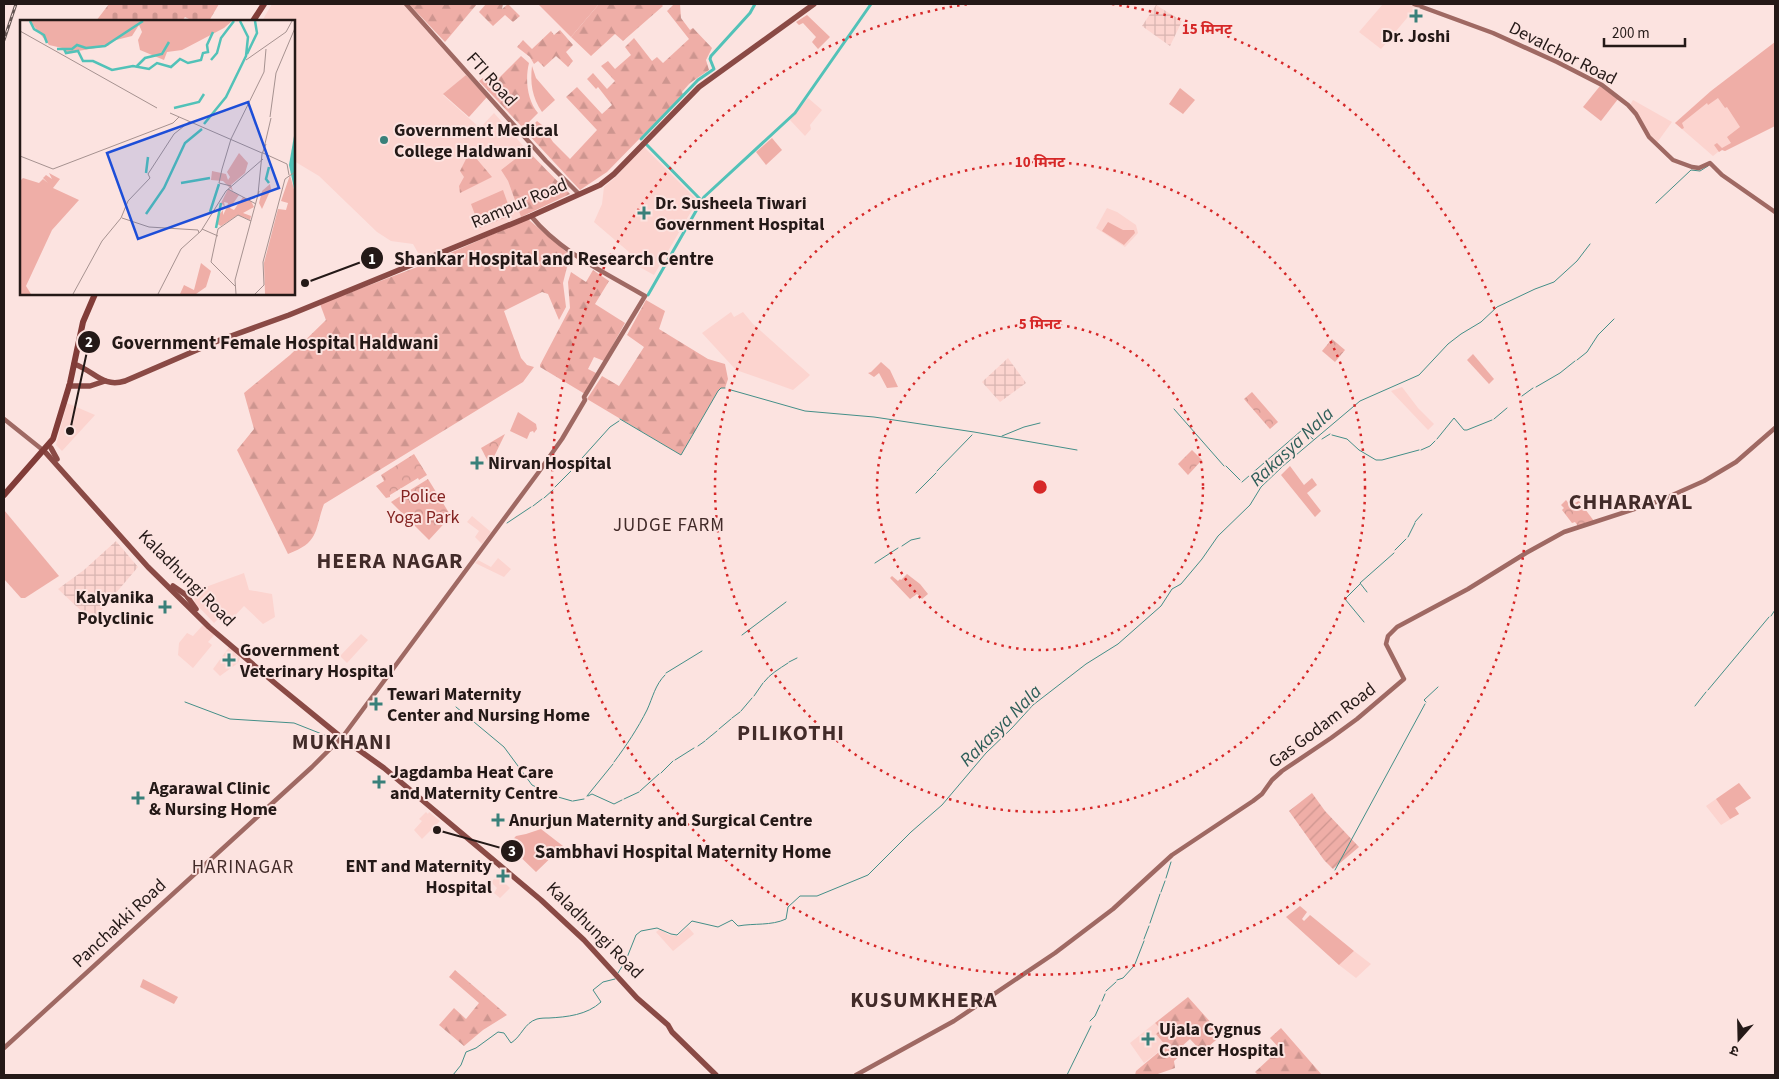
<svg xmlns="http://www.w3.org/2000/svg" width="1779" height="1079" font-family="'Source Sans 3','Noto Sans Devanagari',sans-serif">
<defs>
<pattern id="industrial-grid" width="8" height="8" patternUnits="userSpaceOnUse" patternTransform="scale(1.25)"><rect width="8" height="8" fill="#fcd4cf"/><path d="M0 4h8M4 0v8" fill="none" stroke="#d8b5b1"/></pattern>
<pattern id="forest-firs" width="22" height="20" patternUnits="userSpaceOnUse" patternTransform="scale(1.25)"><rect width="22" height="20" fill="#efaea7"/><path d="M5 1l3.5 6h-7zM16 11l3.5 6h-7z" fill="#cd958f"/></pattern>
<pattern id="cemetery-stones" width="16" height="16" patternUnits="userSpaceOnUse" patternTransform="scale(1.25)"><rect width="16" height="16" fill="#efaea7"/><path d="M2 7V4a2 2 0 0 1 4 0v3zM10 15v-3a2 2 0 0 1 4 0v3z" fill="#cd958f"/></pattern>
<pattern id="park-crowns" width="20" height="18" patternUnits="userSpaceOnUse" patternTransform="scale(1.25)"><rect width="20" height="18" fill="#efaea7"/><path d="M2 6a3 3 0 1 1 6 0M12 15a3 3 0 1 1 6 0" fill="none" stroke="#cd958f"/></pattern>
<pattern id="garden-furrows" width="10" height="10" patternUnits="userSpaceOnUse" patternTransform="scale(1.25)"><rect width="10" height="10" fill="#efaea7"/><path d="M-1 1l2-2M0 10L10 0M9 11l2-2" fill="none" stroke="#cd958f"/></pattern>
</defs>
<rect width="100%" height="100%" fill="#fce3e0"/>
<g fill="#fcd4cf">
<polygon points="272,4 358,4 359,5 361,4 403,4 466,75 443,95 480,128 494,113 527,150 501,170 508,181 521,217 421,258 413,244 391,241 377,232 319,176 294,161 294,21 262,21"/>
<polygon points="1383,4 1411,4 1417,6 1381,49 1359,32"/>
<polygon points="1775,42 1775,126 1725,151 1722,150 1718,152 1713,156 1675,123 1711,91"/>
<polygon points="808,98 822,110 810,125 811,129 805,136 790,120"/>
<polygon points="1633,100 1672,122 1656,144 1630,105"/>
<polygon points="643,146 695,198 695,205 654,275 625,259 629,252 594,222 602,204 604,187 618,175"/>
<polygon points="1107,208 1117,212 1136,225 1138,233 1125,247 1096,228"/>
<polygon points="731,312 734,317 743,312 753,324 810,375 807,378 793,390 736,370 702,333"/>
<polygon points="1402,387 1418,408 1434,424 1428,430 1391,391"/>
<polygon points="67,403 95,415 62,451 56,445"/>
<polygon points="472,516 491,532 482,544 475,537 479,531 467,522"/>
<polygon points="498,558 511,569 504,577 475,563 478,560 491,567"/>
<polygon points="244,573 249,590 272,594 275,617 263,624 244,606 227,624 220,617 214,623 195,603 194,599 197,596 192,592"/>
<polygon points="203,625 215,634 208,642 212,645 193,668 178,655 179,643 187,633 193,636"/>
<polygon points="361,634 368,640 347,663 340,656"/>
<polygon points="229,647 240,658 238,663 220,676 213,669"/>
<polygon points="1739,783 1751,798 1735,808 1739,814 1721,825 1706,806"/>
<polygon points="426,812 428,814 429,812 440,821 422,839 414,830 422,821 419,819"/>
<polygon points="503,870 509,876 504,882 510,888 500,898 494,893 497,888 491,882"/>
<polygon points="688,927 694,934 673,951 656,932 660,929 669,935 678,936"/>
<polygon points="1354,951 1371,964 1356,978 1339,965"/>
<polygon points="1155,1023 1161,1029 1157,1034 1167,1045 1144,1063 1130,1043"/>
</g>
<g fill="url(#industrial-grid)">
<polygon points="1156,5 1182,21 1170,46 1142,26"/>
<polygon points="1008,358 1026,383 1000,402 982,382"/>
<polygon points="116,541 138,567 92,621 58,589 84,570"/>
</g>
<g fill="#efaea7">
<polygon points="538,4 599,4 571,37"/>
<polygon points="807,15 830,37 818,49 812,42 816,37 803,23 799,25 796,22"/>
<polygon points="1775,42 1775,126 1725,151 1722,150 1719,152 1714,145 1717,143 1722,148 1731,143 1727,137 1740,127 1727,107 1725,108 1718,98 1708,105 1707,103 1682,123 1684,128 1682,129 1675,123 1711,91"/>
<path d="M532,66L536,78L555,100L542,112C532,97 530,83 532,66Z"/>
<polygon points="466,75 487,97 469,117 443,94"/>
<polygon points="1600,86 1618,99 1601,121 1583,107"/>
<polygon points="1180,88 1195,100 1183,114 1169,104"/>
<polygon points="772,138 782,150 766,165 756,152"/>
<polygon points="503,190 512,215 480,228 471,204"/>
<polygon points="1108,222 1123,230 1134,230 1135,233 1124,245 1102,231"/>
<polygon points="1473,354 1494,379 1489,384 1467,360"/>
<polygon points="881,362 890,370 898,387 887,388 879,373 874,377 868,373 871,372"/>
<polygon points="518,412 536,424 537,429 534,433 533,431 530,432 527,439 510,431"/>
<polygon points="1290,466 1304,485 1312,478 1317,485 1307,493 1321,511 1315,517 1281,475"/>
<polygon points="4,510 59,576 25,598 21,598 4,579"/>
<polygon points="907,574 920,584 928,594 922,599 917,594 910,599 890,578 892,576 898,581 900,579 901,580"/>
<polygon points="1739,783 1751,798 1735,808 1739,814 1730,819 1716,799"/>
<polygon points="541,829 563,846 536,872 508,845 516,836 526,834"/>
<polygon points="1300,906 1307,912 1302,919 1304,921 1310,915 1354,951 1339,965 1286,917"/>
<polygon points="143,979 178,997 174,1004 140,987"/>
</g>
<g fill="url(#forest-firs)">
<polygon points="409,4 477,4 445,42"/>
<polygon points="486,4 503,4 502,9 508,4 520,16 513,22 505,15 493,26 479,12"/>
<polygon points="599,4 661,4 663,6 623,41 615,34 591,56 571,37"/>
<polygon points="674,4 680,4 681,18 690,30 693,28 712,48 706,60 709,70 690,83 682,92 683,94 607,172 580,190 526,132 537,121 542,125 553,142 570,159 597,130 566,97 577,87 602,114 612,105 598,87 596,89 587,79 593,73 607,89 615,81 601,66 608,61 615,69 631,55 625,47 634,38 652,61 657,57 663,63 689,39 667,11"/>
<polygon points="560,30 573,45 566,52 573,61 568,67 556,56 544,67 538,61 534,64 530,57 517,47 523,40 532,49 551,31 554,35"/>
<path d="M521,56L529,63C525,79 527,100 538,113L528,123L527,122L523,126L524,128H523L479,81L483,78L491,86Z"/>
<polygon points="527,150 570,194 521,217 508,181 501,170"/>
<polygon points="470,151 492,177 460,193 459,186 464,177 460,171"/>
<path d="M528,219L570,255L563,283L566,307L559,320L548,294L542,292L504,311L521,358L527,365L534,367L523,382L324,504C314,531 320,542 288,554L237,450L254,429L244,393L290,355L326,320L320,304L425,264Z"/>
<polygon points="593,270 609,281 595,304 625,323 604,361 594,357 588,369 596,373 585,394 540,367 540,365 570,308 568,282 571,272 586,282"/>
<polygon points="646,300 665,311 659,329 708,359 725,364 728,379 725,388 721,388 718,391 681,455 587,399 602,376 619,386 644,347 627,335"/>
<polygon points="455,970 507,1015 483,1030 464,1046 439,1025 454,1008 466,1019 479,1003 449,977"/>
<polygon points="1188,997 1222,1035 1202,1052 1190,1039 1181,1047 1185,1051 1174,1061 1175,1068 1155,1075 1135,1075 1136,1071 1166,1046 1156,1034 1161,1029 1155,1023"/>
<polygon points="1281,1028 1322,1075 1258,1075 1255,1072 1280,1049 1270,1038"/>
</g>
<polygon fill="url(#cemetery-stones)" points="109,4 219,4 209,21 193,21 185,17 182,21 96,21"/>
<g fill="url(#park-crowns)">
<polygon points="1332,339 1345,350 1335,362 1322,351"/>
<polygon points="1252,392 1278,422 1270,429 1244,399"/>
<polygon points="505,434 490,465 481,448"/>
<polygon points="1192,450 1202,460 1188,475 1178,464"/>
<polygon points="414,454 427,475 419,480 418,478 390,495 390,497 386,498 376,486 384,481 381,475"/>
<polygon points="428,479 451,516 429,540 391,502"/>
<polygon points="1566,500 1570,505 1579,501 1594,521 1578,526 1575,522 1572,523 1562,510 1564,508 1561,505"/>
</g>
<polygon fill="url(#garden-furrows)" points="1312,793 1325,811 1359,847 1333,869 1324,860 1289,811"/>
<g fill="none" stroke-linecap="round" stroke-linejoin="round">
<g stroke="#448f88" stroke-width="1">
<polyline points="1656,203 1691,170 1700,171 1708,166"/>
<polyline points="1577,360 1587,352 1598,335 1614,319"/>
<polyline points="1536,387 1560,373 1575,361"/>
<polyline points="731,390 805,411 874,417 974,432 1077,450"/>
<polyline points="1522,396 1533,388"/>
<polyline points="1174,409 1224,466"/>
<polyline points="620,419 681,455 718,391 721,388 725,388"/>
<polyline points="1494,419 1507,408"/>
<polyline points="1332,435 1347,439 1359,450 1376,460 1382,460 1419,450"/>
<polyline points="1002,436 1024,427 1040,423"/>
<polyline points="1322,439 1330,434"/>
<polyline points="1437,439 1454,418 1464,430 1467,430 1492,420"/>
<polyline points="1421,450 1430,446 1435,441"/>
<polyline points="1226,466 1240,480"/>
<polyline points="574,467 610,427 619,421"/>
<polyline points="937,471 972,435"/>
<polyline points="1242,482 1302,430 1313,439"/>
<polyline points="555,487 572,470"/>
<polyline points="916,493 936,473"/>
<polyline points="544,498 553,490"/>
<polyline points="533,506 542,499"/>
<polyline points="1415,522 1422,514"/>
<polyline points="507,523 531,507"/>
<polyline points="1408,537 1415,523"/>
<polyline points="902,546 911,540 920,538"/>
<polyline points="1395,550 1406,539"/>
<polyline points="875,563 898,548"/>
<polyline points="1360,584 1345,599 1364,622"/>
<polyline points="1367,592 1360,583 1394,553"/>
<polyline points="1771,616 1775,610"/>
<polyline points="742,635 786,602"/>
<polyline points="789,662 797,658"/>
<polyline points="666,673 702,651"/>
<path d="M764,682C770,674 779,669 788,663"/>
<polyline points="1708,690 1769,617"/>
<polyline points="754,696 763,683"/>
<polyline points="185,702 230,719 294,723 337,740"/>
<polyline points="1426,702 1424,700 1438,687"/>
<polyline points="1695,706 1706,692"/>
<polyline points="456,707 504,747 532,785 550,794"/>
<polyline points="741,711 752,698"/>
<polyline points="732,718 740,712"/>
<polyline points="719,729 731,719"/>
<polyline points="706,740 717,731"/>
<polyline points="698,746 705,741"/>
<polyline points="675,760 694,748"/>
<path d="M614,762C626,746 638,728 647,710C653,697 655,685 665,675"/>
<polyline points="661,773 673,761"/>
<polyline points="640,791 659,774"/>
<polyline points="551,795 572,801"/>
<polyline points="587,796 613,764"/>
<polyline points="588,796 592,794 614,804 622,800"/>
<polyline points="624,799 639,792"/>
<polyline points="573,801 584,799"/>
<polyline points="1335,870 1425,704"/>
<polyline points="1166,878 1171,862"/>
<polyline points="1161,892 1165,881"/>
<polyline points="1150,923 1160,894"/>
<polyline points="1144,939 1149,926"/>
<polyline points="1135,964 1144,941"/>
<path d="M618,973L626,960L636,935L641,931L657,928L671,934L677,935L692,921L718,927L732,920L738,926C754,923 771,926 786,919L788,907L800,896H817L868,875L911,832L942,805L986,753L1012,728L1033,705L1086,664L1118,644L1161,606L1172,589L1181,584L1202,559L1218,536L1250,505L1261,487L1283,466L1360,401L1419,375L1448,344L1461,334L1481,322L1497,307L1535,289L1554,282L1577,261L1590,244"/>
<polyline points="1117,980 1123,978 1134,966"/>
<polyline points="1106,991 1116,982"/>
<polyline points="1102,1001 1105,994"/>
<polyline points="1090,1021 1095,1016 1100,1005"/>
<path d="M453,1075L461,1065L466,1052L476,1048L498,1032L504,1033L511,1043C522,1036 524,1023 537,1019C541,1018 545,1018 549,1018C567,1017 587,1015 601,1002L593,990L603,982L615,979"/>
<polyline points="1067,1075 1091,1026"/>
</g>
<g stroke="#52c2b8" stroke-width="3">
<polyline points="641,139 698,80 714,69 710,59 711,56 750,13 755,4"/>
<polyline points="646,144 700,199 699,203"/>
<polyline points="648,295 704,197 795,113 871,4"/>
</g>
<g stroke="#9f6963" stroke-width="4.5">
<polyline points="406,4 546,161 579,194"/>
<polyline points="1414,4 1493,33 1557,62 1602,85 1628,105 1636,114 1649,137 1673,160 1692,167 1699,168 1710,163 1722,175 1775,212"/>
<polyline points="4,419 44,451"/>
<path d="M4,1048L312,767L344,735L538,473L562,439L585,400L584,397L645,296C606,273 560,252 531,216"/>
<polyline points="856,1075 954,1021 1055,953 1113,909 1172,855 1253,801 1262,794 1272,780 1282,771 1331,738 1357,719 1404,679 1386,644 1388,636 1397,627 1468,589 1526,553 1564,532 1659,501 1704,481 1736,462 1775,428"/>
</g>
<g stroke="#8a4a45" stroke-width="5.5">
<path d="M74,364C95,371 102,388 125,381L220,340L289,315L531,216L600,185L614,174L699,87L814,4"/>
<polyline points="69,386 90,386 105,381"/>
<polyline points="51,448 57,459"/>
<polyline points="46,453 148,567 209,627 276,684 342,738 384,768 541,900 584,940 637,998 668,1025 672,1032 716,1075"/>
<polyline points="173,586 186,595 196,609"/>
</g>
<g stroke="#813c38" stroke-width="6">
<polyline points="253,21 264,4"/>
<polyline points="4,495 53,439 70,383 83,322 95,294"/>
</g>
<defs>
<polyline id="rail" points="4,40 16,4"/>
</defs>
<use href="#rail" stroke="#645552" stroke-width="3"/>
<use href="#rail" stroke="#fce3e0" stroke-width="1" stroke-dasharray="4" stroke-linecap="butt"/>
</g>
<g fill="none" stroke="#d62828" stroke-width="2.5" stroke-dasharray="2.5 5">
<circle cx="1040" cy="487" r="163"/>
<circle cx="1040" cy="487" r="325"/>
<path d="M1112 4A488 488 0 1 1 968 4"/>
</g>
<g fill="#39807a" stroke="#fce3e0" stroke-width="2">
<path d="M1413.5 8.5h5v5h5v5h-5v5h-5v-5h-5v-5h5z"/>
<circle cx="384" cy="140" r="5"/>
<path d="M641.5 205.5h5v5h5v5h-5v5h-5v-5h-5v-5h5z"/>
<path d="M474.5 455.5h5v5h5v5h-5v5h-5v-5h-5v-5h5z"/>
<path d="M162.5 599.5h5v5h5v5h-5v5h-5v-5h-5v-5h5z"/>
<path d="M226.5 652.5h5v5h5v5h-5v5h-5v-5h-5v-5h5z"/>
<path d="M373.5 696.5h5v5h5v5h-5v5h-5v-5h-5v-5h5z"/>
<path d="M376.5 774.5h5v5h5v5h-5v5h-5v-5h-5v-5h5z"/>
<path d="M135.5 790.5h5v5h5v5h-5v5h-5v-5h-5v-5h5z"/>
<path d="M495.5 812.5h5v5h5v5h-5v5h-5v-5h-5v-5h5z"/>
<path d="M500.5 868.5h5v5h5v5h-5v5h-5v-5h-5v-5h5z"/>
<path d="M1145.5 1031.5h5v5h5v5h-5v5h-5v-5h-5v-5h5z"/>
</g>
<g text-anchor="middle" stroke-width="4" stroke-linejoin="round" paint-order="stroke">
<g font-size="18" font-weight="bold" fill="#241917" stroke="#fce3e0" text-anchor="start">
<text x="1416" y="42" text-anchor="middle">Dr. Joshi</text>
<text x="394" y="136">Government Medical<tspan x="394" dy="21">College Haldwani</tspan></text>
<text x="655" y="209">Dr. Susheela Tiwari<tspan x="655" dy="21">Government Hospital</tspan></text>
<text x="488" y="469">Nirvan Hospital</text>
<text x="154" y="603" text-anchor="end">Kalyanika<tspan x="154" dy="21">Polyclinic</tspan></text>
<text x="240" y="656">Government<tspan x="240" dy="21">Veterinary Hospital</tspan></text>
<text x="387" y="700">Tewari Maternity<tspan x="387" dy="21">Center and Nursing Home</tspan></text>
<text x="390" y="778">Jagdamba Heat Care<tspan x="390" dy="21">and Maternity Centre</tspan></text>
<text x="149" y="794">Agarawal Clinic<tspan x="149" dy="21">&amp; Nursing Home</tspan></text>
<text x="509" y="826">Anurjun Maternity and Surgical Centre</text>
<text x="492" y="872" text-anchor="end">ENT and Maternity<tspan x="492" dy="21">Hospital</tspan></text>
<text x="1159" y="1035">Ujala Cygnus<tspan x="1159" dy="21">Cancer Hospital</tspan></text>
</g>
<g font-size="18" fill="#241917" stroke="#fce3e0">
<text transform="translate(1563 53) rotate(27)" y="6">Devalchor Road</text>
<text transform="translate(492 79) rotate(48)" y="6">FTI Road</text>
<text transform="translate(519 203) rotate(-23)" y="6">Rampur Road</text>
<text transform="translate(187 578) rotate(45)" y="6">Kaladhungi Road</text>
<text transform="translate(1322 725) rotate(-37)" y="6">Gas Godam Road</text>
<text transform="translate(119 923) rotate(-43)" y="6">Panchakki Road</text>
<text transform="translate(595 930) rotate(45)" y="6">Kaladhungi Road</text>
</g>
<g font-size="18" fill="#832220" stroke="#fce3e0">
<text x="423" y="502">Police<tspan x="423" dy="21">Yoga Park</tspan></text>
</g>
<g font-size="19" font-style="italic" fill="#2e5e59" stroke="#fce3e0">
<text transform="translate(1291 446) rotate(-43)" y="7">Rakasya Nala</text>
<text transform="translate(1000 725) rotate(-45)" y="7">Rakasya Nala</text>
</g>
<g font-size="19" letter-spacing="1" fill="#422b29" stroke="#fce3e0">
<text x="669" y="531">JUDGE FARM</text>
<text x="243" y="873">HARINAGAR</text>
</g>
<g font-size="22" font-weight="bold" letter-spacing="1" fill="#422b29" stroke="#fce3e0">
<text x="1631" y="509">CHHARAYAL</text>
<text x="390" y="568">HEERA NAGAR</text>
<text x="791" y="740">PILIKOTHI</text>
<text x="342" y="749">MUKHANI</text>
<text x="924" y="1007">KUSUMKHERA</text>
</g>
</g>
<g transform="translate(20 20)">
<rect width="275" height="275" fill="#fce3e0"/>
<path d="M10,1H212L204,8L162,30L147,32L144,40L120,30L118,20L122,12L119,5L112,16L92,21L88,26L46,33L42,28L29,25ZM219,133L228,143L225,153L211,165L213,171L203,161L191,160L192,151L206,154L208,160L210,157L207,152ZM29,153L40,159L33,168L59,180L32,210L6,266L11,274H0V161L3,158L19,163L23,159L28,163L23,158L26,155L32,159ZM270,155L275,173V274H245L244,243L258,189L266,190L268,183L261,181ZM208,169L219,175L210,188L214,190L223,177L231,181L234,187L223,193L231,196L230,200L218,195L201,206L197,204L199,195L203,190V195L207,187L208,183L204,182L205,187L201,183ZM181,243L191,251L186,267L176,274H160L164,265L174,270Z" fill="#efaea7"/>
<path d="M250,164L251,169L242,189L239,183L242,171Z" fill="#efaea7"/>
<path d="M275,110V173L269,145Z" fill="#52c2b8"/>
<path fill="none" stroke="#52c2b8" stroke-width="2.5" d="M10,1L14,9L24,15L27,23M37,29H52L57,25L66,28L85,26L123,1M44,29L46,33L58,31L63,41H73L92,50L113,46L129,49L137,43L151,47L160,39L168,43L181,40L183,33L188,32L187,25L193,12M227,34L237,13L235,1M191,40L197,33L201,18L214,1M117,46L125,38L142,34L149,22M154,88L179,82L184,74M184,104L206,77L226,36L228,17L220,1M249,147L246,159L249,163M126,153L128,137M161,163L190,158M190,192L199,164M126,194L144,168L165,123L182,109M196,208L201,183"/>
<path fill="none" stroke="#a69290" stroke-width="1" d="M0,11L137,88M226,40L266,12L272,1M150,93L242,133M250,97L256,53L275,8M244,128L251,98M243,133L267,144L269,155M0,136L33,149L153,103L159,97M211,166L199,163L202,149L211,119L244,52L246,29M208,169L236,184M238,174L242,134L246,124M102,198L129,207L178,210L179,213M182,209L198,216M215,266L191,242L198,209L218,195L231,201M53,274L82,221L101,198L108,181L130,158L128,154L154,114L169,102M138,274L161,229L181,211L206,171L243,139M216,274L215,260L239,171M235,274L244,265L243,242L265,159L275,152"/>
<path fill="#1d4ed8" fill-opacity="0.15" stroke="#1d4ed8" stroke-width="2.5" d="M228,82L259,168L118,219L87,133Z"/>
<rect width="275" height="275" fill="none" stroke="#241917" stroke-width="2.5"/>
</g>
<circle cx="1040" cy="487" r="8" fill="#d62828" stroke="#fce3e0" stroke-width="2.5"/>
<g font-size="15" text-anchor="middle" font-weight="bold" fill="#d62828" stroke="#fce3e0" stroke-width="4" stroke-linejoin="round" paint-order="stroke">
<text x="1207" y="34">15 मिनट</text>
<text x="1040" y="167">10 मिनट</text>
<text x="1040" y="329">5 मिनट</text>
</g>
<path fill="none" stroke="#241917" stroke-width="2" d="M305 283L372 258M70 431L89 342M437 830L512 851"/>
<g fill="#241917" stroke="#fce3e0" stroke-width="2">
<circle cx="305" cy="283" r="5"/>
<circle cx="70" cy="431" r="5"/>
<circle cx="437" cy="830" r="5"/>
<circle cx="372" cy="258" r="12"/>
<circle cx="89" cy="342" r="12"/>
<circle cx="512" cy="851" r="12"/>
</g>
<g font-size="15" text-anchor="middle" font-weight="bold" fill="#fff">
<text x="372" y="264">1</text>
<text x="89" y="347">2</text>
<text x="512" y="856">3</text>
</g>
<g font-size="19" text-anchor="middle" font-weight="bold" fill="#241917" stroke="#fce3e0" stroke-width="4" stroke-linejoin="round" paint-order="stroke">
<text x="554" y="265">Shankar Hospital and Research Centre</text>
<text x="275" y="349">Government Female Hospital Haldwani</text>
<text x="683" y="858">Sambhavi Hospital Maternity Home</text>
</g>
<rect width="1779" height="1079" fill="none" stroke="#241917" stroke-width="10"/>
<g transform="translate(1739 1039) rotate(200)" stroke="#fce3e0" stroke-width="4" paint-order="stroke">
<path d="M0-4L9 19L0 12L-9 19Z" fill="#241917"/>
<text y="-8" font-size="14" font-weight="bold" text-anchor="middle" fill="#241917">उ</text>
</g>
<path d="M1604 38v8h81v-8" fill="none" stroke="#241917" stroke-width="2.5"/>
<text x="1612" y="38" font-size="15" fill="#241917" stroke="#fce3e0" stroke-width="4" paint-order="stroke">200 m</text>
</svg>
